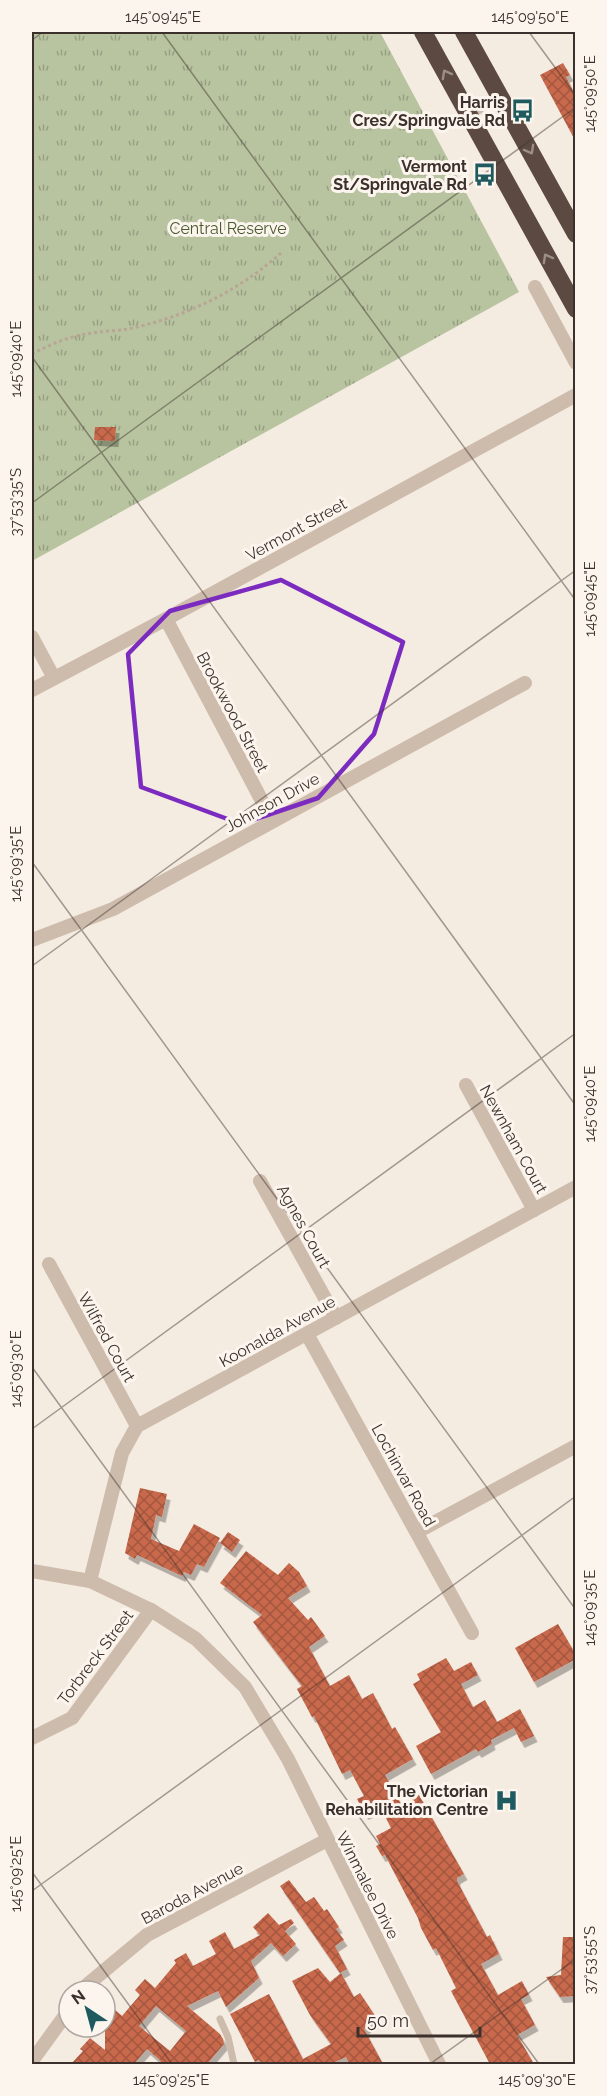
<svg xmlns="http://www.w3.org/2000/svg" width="607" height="2096" font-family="Raleway,sans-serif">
<defs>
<pattern id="park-tufts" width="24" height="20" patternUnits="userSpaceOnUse" patternTransform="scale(1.5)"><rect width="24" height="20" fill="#b8c4a0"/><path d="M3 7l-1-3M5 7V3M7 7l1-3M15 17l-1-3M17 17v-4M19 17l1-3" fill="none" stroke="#97a083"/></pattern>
<pattern id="building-cross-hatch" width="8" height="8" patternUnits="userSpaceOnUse" patternTransform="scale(1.5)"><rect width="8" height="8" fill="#c8694b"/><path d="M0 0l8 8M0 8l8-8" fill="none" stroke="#a4573f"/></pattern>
<filter id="shadow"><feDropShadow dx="3.5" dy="6" stdDeviation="0" flood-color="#0004"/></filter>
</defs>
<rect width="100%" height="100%" fill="#f4ebe1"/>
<polygon fill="url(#park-tufts)" points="32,32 380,32 519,292 32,561"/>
<g fill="url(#building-cross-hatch)" fill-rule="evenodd" filter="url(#shadow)">
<polygon points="563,63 570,75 566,77 576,97 576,142 540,75"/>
<polygon points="95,427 116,427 115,441 94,440"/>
<polygon points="140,1488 167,1494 162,1517 156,1515 151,1539 179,1551 194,1524 220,1538 204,1567 197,1564 191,1575 184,1572 182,1576 137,1555 135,1559 125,1553"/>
<polygon points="228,1532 240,1540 232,1552 220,1543"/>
<polygon points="246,1551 278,1575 289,1563 299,1572 307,1586 288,1598 308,1620 311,1617 325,1636 309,1647 330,1686 349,1675 362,1699 373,1693 392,1729 395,1727 413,1759 385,1775 401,1804 419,1795 464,1874 457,1878 457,1881 487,1937 490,1935 499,1954 481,1964 498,1995 522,1981 529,1995 521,1999 535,2025 517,2035 534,2064 490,2064 451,1991 456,1988 436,1948 433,1950 421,1928 418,1918 385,1855 382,1856 376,1846 380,1844 376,1836 391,1828 380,1806 365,1814 357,1799 364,1796 350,1770 342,1774 314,1716 312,1717 297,1689 302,1686 253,1622 262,1615 220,1583"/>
<polygon points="558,1624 576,1655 576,1659 534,1682 515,1648"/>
<polygon points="446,1658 454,1671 471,1662 478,1675 461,1684 473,1707 485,1700 497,1722 520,1709 534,1736 521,1742 514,1728 491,1740 492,1744 478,1752 476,1749 431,1774 416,1746 441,1732 413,1684 420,1680 417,1674"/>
<polygon points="289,1880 306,1902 314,1897 324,1911 327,1909 339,1927 336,1929 344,1940 335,1946 347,1969 340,1973 280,1886"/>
<path d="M268,1913L279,1925L291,1919L294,1923L285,1931L296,1944L283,1956L271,1943L251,1961L259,1978L226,2007L218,1991L187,2006L220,2034L223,2039L224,2044L207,2064H158L161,2061L147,2049L134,2064H71L83,2051L80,2049L90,2038L105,2050V2018L113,2008L122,2016L140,1995L135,1990L145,1979L155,1988L176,1963L174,1960L186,1953L193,1966L216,1954L209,1941L225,1932L234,1949L260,1935L253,1927ZM156,2006L186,2031L170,2051L139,2026Z"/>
<polygon points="563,1937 576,1937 576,1996 560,1997 546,1977 561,1975"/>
<polygon points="318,1968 330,1982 341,1973 354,1997 360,1993 378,2020 364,2029 383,2064 349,2064 346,2057 331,2064 262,2064 259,2060 255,2062 230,2014 269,1994 303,2059 331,2044 310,2015 292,1981"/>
</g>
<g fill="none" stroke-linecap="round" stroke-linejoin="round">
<path stroke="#b9a596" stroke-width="3" stroke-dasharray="3 3" stroke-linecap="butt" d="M32,354C49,345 67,337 87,334C101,331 115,331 128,329C186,317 239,291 282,252"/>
<g stroke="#cdbbac" stroke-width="7">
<polyline points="471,115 501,99"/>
<polyline points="220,2019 228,2037 234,2064"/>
</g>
<g stroke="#cdbbac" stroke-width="14">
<polyline points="535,287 576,363"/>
<polyline points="166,619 272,820"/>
<polyline points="32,637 54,678"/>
<polyline points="32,690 166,619 576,395"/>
<polyline points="32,940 113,909 525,683"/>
<polyline points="466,1085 534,1210"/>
<polyline points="260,1181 336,1318"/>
<polyline points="49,1264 137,1426"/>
<polyline points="307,1334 472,1633"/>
<polyline points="417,1532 576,1446"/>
<polyline points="32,1571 90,1581 151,1610 196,1639 245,1687 288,1759 439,2064"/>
<polyline points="90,1581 122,1453 137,1426 576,1187"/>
<polyline points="32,1738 72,1718 151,1610"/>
<polyline points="83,1991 87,1985 147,1935 327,1840"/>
<polyline points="32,2061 69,2010"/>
</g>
<g stroke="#5c4a42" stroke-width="18">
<polyline points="423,32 576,309"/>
<polyline points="464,32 576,234"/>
</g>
</g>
<defs><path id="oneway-chevron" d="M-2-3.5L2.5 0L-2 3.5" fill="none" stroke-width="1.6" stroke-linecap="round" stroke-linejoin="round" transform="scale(1.5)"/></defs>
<g stroke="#9c8e87">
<use href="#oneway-chevron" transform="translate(446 74) rotate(-119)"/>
<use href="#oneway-chevron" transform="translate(530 150) rotate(61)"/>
<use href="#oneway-chevron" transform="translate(547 258) rotate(-119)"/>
</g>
<path fill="none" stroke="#7b2cbf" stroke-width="4.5" stroke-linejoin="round" d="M281,580L403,642L374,734L318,798L241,824L141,787L128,654L170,611Z"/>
<path fill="none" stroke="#3b302b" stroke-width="1.5" stroke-opacity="0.45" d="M162,32L576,601M529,32L576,96M32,40L43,32M32,357L576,1106M32,503L576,107M32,862L576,1610M32,966L576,570M32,1367L539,2064M32,1429L576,1033M32,1872L172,2064M32,1891L576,1496M430,2064L576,1959"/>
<defs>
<symbol id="bus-bare" viewBox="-9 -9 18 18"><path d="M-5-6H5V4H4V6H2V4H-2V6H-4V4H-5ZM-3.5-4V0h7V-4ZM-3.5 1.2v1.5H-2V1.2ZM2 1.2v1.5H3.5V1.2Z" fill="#1f5a5e" stroke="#fbf5ee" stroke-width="2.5" paint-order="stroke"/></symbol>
<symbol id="hospital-bare" viewBox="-9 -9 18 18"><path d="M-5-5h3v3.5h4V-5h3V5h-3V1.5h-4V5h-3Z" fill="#1f5a5e" stroke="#fbf5ee" stroke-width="2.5" paint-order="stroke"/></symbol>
</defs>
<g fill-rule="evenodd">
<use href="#bus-bare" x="506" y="94" width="33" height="33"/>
<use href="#bus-bare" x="468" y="158" width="33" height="33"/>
<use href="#hospital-bare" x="490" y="1784" width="33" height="33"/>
</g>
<g text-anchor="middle" stroke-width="6" stroke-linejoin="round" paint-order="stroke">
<g font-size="16" font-weight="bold" fill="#3b302b" stroke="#fbf5ee" text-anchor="end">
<text x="505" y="108">Harris<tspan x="505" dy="18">Cres/Springvale Rd</tspan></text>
<text x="467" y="172">Vermont<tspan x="467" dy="18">St/Springvale Rd</tspan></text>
<text x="488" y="1797">The Victorian<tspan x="488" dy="18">Rehabilitation Centre</tspan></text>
</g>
<g font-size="16" fill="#4a5a2e" stroke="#fbf5ee">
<text x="228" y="234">Central Reserve</text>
</g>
<g font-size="16" fill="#3b302b" stroke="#fbf5ee">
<text transform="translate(296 529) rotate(-29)" y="6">Vermont Street</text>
<text transform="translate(233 712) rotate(62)" y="6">Brookwood Street</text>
<text transform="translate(272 802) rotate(-29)" y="6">Johnson Drive</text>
<text transform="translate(514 1139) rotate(61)" y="6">Newnham Court</text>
<text transform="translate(304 1226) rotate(61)" y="6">Agnes Court</text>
<text transform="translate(277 1331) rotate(-29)" y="6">Koonalda Avenue</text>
<text transform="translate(107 1337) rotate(61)" y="6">Wilfred Court</text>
<text transform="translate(404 1475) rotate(61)" y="6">Lochinvar Road</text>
<text transform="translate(95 1657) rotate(-53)" y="6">Torbreck Street</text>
<text transform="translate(368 1885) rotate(63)" y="6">Winmalee Drive</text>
<text transform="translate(192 1893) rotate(-28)" y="6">Baroda Avenue</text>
</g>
</g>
<rect width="607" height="2096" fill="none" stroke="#fbf5ee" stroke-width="66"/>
<g transform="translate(87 2009) rotate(324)"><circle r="28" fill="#fbf5ee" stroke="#aea6a0" stroke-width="1.5"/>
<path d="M0-4.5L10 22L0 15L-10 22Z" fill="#1f5a5e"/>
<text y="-9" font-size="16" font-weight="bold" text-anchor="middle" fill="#3b302b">N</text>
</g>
<path d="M358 2027v9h122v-9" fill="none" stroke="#3b302b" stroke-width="3"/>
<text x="367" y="2027" font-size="18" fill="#3b302b" stroke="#fbf5ee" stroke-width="4.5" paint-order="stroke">50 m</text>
<rect x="33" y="33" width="541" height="2030" fill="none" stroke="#3b302b" stroke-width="2"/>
<g font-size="15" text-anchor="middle" fill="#3b302b">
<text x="163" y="22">145°09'45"E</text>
<text x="530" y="22">145°09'50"E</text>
<text transform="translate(590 94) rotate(-90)" y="5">145°09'50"E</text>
<text transform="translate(16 359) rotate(-90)" y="5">145°09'40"E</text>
<text transform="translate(16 502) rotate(-90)" y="5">37°53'35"S</text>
<text transform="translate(590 599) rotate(-90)" y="5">145°09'45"E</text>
<text transform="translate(16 864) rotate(-90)" y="5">145°09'35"E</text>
<text transform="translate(590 1104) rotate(-90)" y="5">145°09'40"E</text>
<text transform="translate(16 1369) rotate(-90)" y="5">145°09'30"E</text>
<text transform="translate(590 1608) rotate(-90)" y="5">145°09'35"E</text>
<text transform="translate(16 1874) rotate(-90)" y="5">145°09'25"E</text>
<text transform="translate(590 1960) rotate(-90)" y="5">37°53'55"S</text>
<text x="171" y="2085">145°09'25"E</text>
<text x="537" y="2085">145°09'30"E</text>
</g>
</svg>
